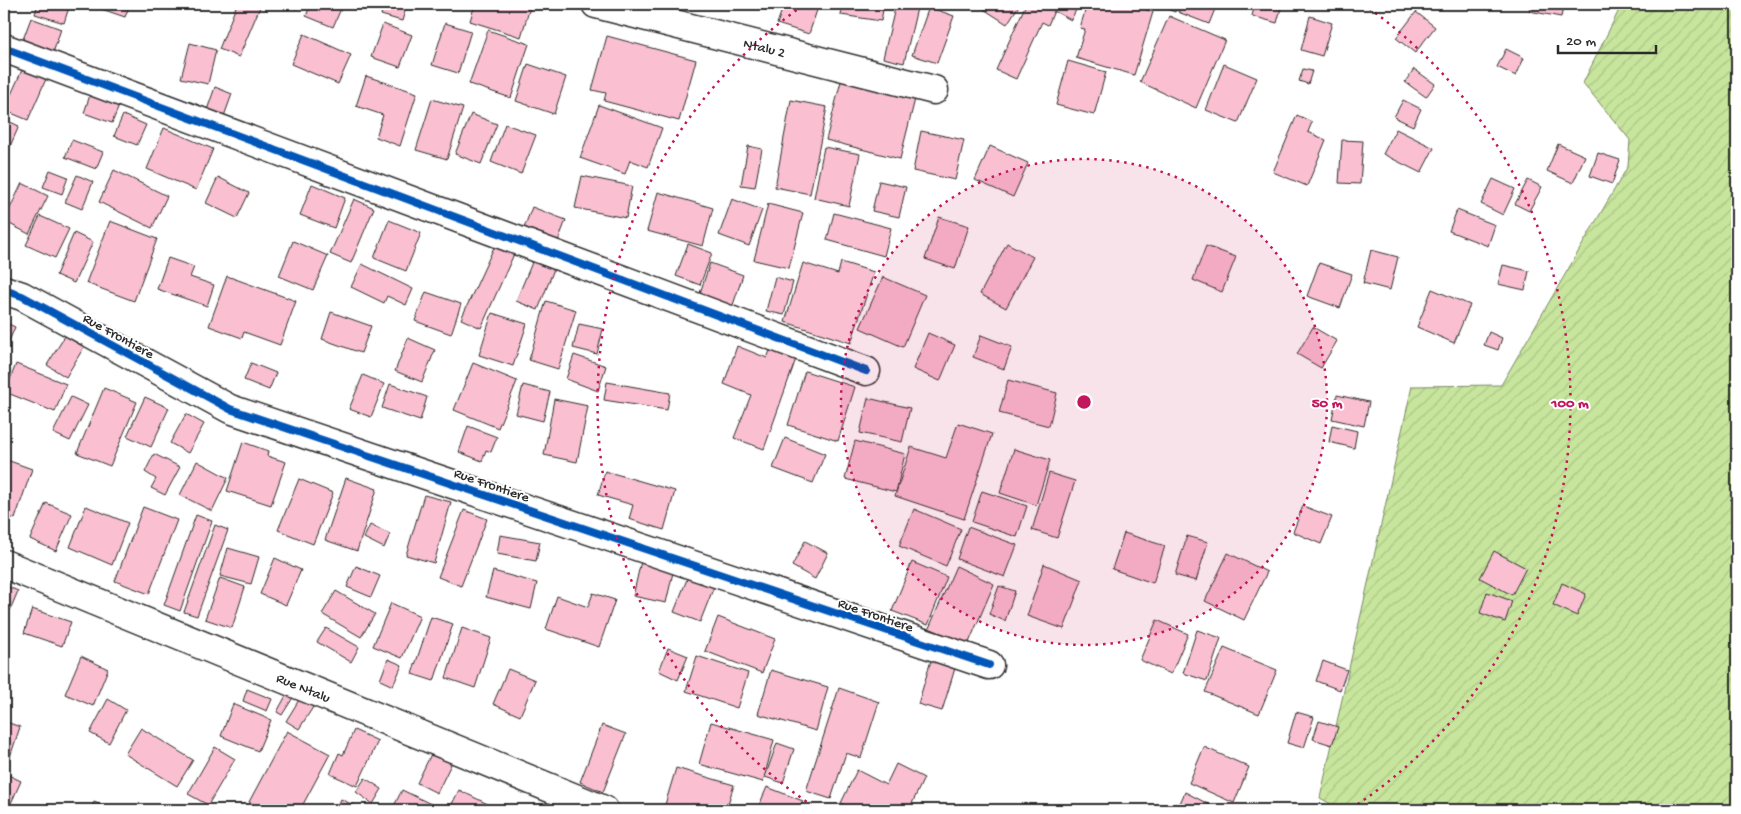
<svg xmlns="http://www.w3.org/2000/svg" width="1741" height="814" font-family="'Gochi Hand',sans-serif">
<defs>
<pattern id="garden-furrows" width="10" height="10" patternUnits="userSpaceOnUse" patternTransform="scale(1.25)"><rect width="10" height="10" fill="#c7e59c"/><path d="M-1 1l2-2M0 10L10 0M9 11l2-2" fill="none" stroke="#abc587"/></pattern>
</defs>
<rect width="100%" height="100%" fill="#fff"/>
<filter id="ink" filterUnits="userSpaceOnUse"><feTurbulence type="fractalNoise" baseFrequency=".02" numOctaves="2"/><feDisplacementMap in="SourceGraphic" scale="10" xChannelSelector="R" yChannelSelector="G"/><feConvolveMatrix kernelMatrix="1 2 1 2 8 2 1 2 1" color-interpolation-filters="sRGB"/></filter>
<g filter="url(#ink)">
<polygon fill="url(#garden-furrows)" stroke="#798864" points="1622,4 1737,4 1737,810 1342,810 1320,798 1412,386 1501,385 1628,166 1630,140 1583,83"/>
<g fill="#fac0d2" stroke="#2b2b2b">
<polygon points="38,4 70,4 64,23 35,14"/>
<polygon points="87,4 130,4 125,17"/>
<polygon points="237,4 251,4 260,7 239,57 219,49"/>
<polygon points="283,4 299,4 297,9"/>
<polygon points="311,4 343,4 333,27 306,16"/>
<polygon points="384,4 407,4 402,21 381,15"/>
<polygon points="475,4 531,4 521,37 470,21"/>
<polygon points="784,4 819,4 809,34 777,24"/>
<polygon points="843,4 884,4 881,21 841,15"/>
<polygon points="896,4 918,4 904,63 883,58"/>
<polygon points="985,4 1020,4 1007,24 982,8"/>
<polygon points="1026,4 1072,4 1078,6 1071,20 1054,11 1048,25 1042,22 1016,79 996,70"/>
<polygon points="1087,4 1127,4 1153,12 1134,75 1076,58 1085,29 1080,28"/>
<polygon points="1154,4 1178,4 1175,12"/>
<polygon points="1181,4 1217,4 1209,24 1178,12"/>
<polygon points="1255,4 1282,4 1277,23 1252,16"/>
<polygon points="1531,4 1564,4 1561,17 1529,11"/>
<polygon points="929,7 954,16 937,63 912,55"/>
<polygon points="1416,12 1435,27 1415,53 1396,38"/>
<polygon points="1169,16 1225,40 1196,108 1140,82"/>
<polygon points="1310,16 1332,23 1322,56 1301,50"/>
<polygon points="31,18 61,29 53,53 22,42"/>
<polygon points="445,23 471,31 458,73 432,65"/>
<polygon points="383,24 412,35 400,67 371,57"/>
<polygon points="488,30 529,44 511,98 469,84"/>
<polygon points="304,34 351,55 338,84 291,64"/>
<polygon points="607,36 696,60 679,121 604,101 606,93 592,90"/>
<polygon points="190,43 216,50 208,84 181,78"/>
<polygon points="1506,49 1524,58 1516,76 1497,67"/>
<polygon points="1068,61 1106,72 1094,115 1056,105"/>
<polygon points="528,64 566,77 554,114 516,101"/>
<polygon points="1224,64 1257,78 1238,123 1206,110"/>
<polygon points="23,68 46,79 28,120 4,110"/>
<polygon points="1303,69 1312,71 1308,84 1299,81"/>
<polygon points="1414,69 1435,84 1426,97 1405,82"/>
<polygon points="366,76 417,93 400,146 376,137 383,115 356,106"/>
<polygon points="841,81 915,99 900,159 826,140"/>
<polygon points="215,87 232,94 223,119 206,113"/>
<polygon points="90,95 119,106 112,123 84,113"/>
<polygon points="432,99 463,108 447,159 416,150"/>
<polygon points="791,100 827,107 810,194 775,187"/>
<polygon points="1403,100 1421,109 1413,126 1394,117"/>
<polygon points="599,105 662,128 648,167 630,160 625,174 580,158"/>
<polygon points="471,114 497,124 481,164 455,154"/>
<polygon points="123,115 146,125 137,145 114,136"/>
<polygon points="1297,115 1312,122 1308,132 1326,140 1307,186 1273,172"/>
<polygon points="4,119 19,126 4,160"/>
<polygon points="505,124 536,135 521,174 491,162"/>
<polygon points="164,128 213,149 196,190 147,169"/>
<polygon points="1396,129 1434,148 1421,173 1383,154"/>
<polygon points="921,131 964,140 955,180 913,171"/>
<polygon points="72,140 103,152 96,169 65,157"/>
<polygon points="1342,140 1363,141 1360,184 1339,183"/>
<polygon points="1558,144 1585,156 1573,183 1547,171"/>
<polygon points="748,146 762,149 755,187 741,185"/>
<polygon points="990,146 1028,163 1013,197 975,180"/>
<polygon points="824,147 860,154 849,206 814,198"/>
<polygon points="1598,153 1620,160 1612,184 1590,176"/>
<polygon points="50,170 68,177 62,194 43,187"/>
<polygon points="114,170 167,196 152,228 99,202"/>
<polygon points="77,175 93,182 82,209 65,202"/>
<polygon points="582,176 632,186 626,218 575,208"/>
<polygon points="218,177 249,193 237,218 206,203"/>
<polygon points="1493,179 1515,189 1503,215 1481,204"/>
<polygon points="1528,180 1542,187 1529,211 1515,204"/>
<polygon points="879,181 906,187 899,217 872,211"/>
<polygon points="22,183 48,196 29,234 4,221"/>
<polygon points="312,184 345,198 334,228 300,215"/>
<polygon points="658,192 713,208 703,246 647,231"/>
<polygon points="354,199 374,208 351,263 330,254"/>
<polygon points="732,199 762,210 749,246 719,235"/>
<polygon points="768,204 803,213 789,268 754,260"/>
<polygon points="532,207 566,220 555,249 521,236"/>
<polygon points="1457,210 1495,225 1488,246 1449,231"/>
<polygon points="834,213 891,228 884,256 827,240"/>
<polygon points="40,216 69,229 55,258 26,245"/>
<polygon points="939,217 969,226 955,269 925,259"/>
<polygon points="389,220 421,233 406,271 374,258"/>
<polygon points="110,221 157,239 134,301 86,283"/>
<polygon points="74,233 93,242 74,283 56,275"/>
<polygon points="293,241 328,256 313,290 279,276"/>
<polygon points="1007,243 1033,257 1006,308 980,294"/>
<polygon points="688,244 712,253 700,285 676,276"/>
<polygon points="495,245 514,254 481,328 461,319"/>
<polygon points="1206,246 1236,257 1222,292 1193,280"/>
<polygon points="1371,250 1398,257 1390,290 1363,283"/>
<polygon points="168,258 194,267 190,277 214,285 207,306 157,289"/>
<polygon points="533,260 554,269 538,310 516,301"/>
<polygon points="841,262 874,272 851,343 785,322 803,263 838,274"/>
<polygon points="710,263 743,275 730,314 697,302"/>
<polygon points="1319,263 1352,274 1340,308 1307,296"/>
<polygon points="362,264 413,289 406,305 387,296 384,303 351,287"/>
<polygon points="1503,265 1529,271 1525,290 1498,284"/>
<polygon points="227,276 296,301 280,345 244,332 242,338 209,326"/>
<polygon points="775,277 793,282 784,315 766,311"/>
<polygon points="883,277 925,295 903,347 860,328"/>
<polygon points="1432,289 1470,305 1454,343 1417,327"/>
<polygon points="426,292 461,304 451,334 415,321"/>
<polygon points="546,301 576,310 558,369 529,360"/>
<polygon points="331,312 371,326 361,353 322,339"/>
<polygon points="492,313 527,324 513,366 479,355"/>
<polygon points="4,322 15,327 4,353"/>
<polygon points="579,324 603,329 597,354 573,348"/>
<polygon points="1313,327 1337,341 1321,368 1297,354"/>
<polygon points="1489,332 1502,338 1498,350 1484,345"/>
<polygon points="928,333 955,345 940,381 913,369"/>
<polygon points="981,335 1012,347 1004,369 973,357"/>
<polygon points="65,336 84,347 66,377 47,365"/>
<polygon points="408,338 435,350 422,382 395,371"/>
<polygon points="737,346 767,358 772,346 797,356 764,449 734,438 751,395 724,384"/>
<polygon points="574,355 606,366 598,391 566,379"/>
<polygon points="251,363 276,373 269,390 244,380"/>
<polygon points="473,363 517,381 498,428 454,410"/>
<polygon points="16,364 66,384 55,412 5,392"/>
<polygon points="805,371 855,387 838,441 788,425"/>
<polygon points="363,375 384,384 371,417 349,409"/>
<polygon points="1008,380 1057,393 1049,426 999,413"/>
<polygon points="607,382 670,393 667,410 604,400"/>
<polygon points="390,384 427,397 420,421 382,408"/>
<polygon points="523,385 550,392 543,421 516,414"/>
<polygon points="104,388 137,402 110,466 77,453"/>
<polygon points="1337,395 1369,402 1364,426 1332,419"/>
<polygon points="71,397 88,405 70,441 53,433"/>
<polygon points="145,397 169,408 151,447 127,436"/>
<polygon points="868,398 910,408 902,442 860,433"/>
<polygon points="554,399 588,406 577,462 544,455"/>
<polygon points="186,414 204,424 188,453 170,443"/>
<polygon points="958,423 992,434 964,519 895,496 911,447 946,458"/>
<polygon points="1332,425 1357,431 1354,448 1329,442"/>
<polygon points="468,426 497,437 491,452 486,450 482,461 459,452"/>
<polygon points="785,438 825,454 813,483 773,468"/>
<polygon points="855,441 905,454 896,492 845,479"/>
<polygon points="243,442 268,451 267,456 286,462 271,505 227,491"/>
<polygon points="1014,449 1050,460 1036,505 1000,493"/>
<polygon points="154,454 180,467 165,495 151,488 156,479 145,472"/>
<polygon points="4,459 32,469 15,519 4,515"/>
<polygon points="197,461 228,478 212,511 180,495"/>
<polygon points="605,471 675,491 664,530 629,519 633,505 598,495"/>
<polygon points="1049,473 1075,481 1057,538 1032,530"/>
<polygon points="346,478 377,489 357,551 325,540"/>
<polygon points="299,479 333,493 313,544 278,530"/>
<polygon points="982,491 1027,506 1017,537 972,522"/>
<polygon points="424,495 451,502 434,563 406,555"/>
<polygon points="46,503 72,514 56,551 30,539"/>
<polygon points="86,506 128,523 112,565 70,547"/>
<polygon points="1303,506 1332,517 1321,544 1293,532"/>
<polygon points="143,507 177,520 149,594 115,581"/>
<polygon points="914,509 961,529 946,566 899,546"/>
<polygon points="464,510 487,519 461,586 438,577"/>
<polygon points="196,515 212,521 180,611 164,605"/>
<polygon points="215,525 228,530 197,616 184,612"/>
<polygon points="370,525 390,534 384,548 364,538"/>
<polygon points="968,527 1017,545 1005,577 957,559"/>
<polygon points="1124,533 1165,546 1153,583 1112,569"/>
<polygon points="500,535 540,542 536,561 497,554"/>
<polygon points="1187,536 1208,542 1196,581 1175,575"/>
<polygon points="805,541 828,553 815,579 792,566"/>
<polygon points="228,548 259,557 251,584 220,576"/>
<polygon points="1494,551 1526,568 1512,595 1480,578"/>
<polygon points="1228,553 1267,572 1244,620 1205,601"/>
<polygon points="275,558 301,570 286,605 260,594"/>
<polygon points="641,561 674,568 666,603 633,596"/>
<polygon points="912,562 947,577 928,625 892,611"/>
<polygon points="1044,564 1082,580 1064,629 1027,616"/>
<polygon points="356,566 380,576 371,597 347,587"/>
<polygon points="956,566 994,584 968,645 929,628"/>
<polygon points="691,569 717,579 700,622 674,612"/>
<polygon points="493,571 537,583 531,609 486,597"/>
<polygon points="220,578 245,587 232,628 205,619"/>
<polygon points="1562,583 1586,594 1577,616 1553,605"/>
<polygon points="4,585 18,591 5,622 4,621"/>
<polygon points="999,586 1015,591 1005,621 989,614"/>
<polygon points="336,591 375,614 361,637 322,614"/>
<polygon points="1487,592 1512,601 1505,622 1480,613"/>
<polygon points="593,593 615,600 599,647 546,629 557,596 588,607"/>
<polygon points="391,603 420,616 402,658 373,646"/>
<polygon points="32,609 71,622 62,646 24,633"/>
<polygon points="431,617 453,624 434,681 412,674"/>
<polygon points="718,617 775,639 762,673 705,651"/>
<polygon points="1157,620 1188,634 1171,674 1140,660"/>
<polygon points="326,628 359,647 351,662 317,642"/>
<polygon points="462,628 491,638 475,688 446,678"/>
<polygon points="1197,630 1221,638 1207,681 1183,673"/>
<polygon points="668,648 688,656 678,680 659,671"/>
<polygon points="1224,648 1277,670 1259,714 1205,692"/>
<polygon points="81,656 108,669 93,706 65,694"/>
<polygon points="697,656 748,673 737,708 686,691"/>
<polygon points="932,657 956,665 942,711 918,704"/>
<polygon points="388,659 402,665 393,686 380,680"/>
<polygon points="1323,661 1347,670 1340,690 1316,681"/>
<polygon points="508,669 535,680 520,716 493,704"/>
<polygon points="771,670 828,687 816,731 758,714"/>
<polygon points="839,688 879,702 861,758 846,753 831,799 806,791"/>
<polygon points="247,689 272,699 267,711 243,701"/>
<polygon points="288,692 294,696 282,715 277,712"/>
<polygon points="302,695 315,704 299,729 286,721"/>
<polygon points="108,699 126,710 109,743 90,733"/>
<polygon points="233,704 271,720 258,751 221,736"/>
<polygon points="1296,712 1314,717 1304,748 1287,743"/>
<polygon points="4,721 20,727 9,760 4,759"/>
<polygon points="1319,721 1338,727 1332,745 1313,739"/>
<polygon points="711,722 774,740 763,782 699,764"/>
<polygon points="602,725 626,734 603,792 580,782"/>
<polygon points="141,728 193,760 177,786 125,754"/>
<polygon points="354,730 378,741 357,786 330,774 339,753 343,755"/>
<polygon points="287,731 330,754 300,810 264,810 249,802"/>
<polygon points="777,743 794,749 783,783 765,777"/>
<polygon points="435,746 455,756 437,793 417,783"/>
<polygon points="215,747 235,759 208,805 188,794"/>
<polygon points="1204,747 1249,767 1234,803 1189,783"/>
<polygon points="896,764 924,778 909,810 856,810 841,803 857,770 886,785"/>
<polygon points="676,768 734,785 726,810 672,810 664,808"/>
<polygon points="4,773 21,781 8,810 4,810"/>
<polygon points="365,778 382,789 373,804 356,792"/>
<polygon points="767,787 803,801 799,810 757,810"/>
<polygon points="402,790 435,806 433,810 392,810"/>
<polygon points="459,790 500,810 449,810"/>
<polygon points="1185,792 1212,806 1210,810 1177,810"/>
<polygon points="341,799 363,810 336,810"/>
<polygon points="94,802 114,810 91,810"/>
</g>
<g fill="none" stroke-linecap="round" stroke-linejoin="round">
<defs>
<g id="minor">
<path id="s1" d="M596,4L934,90"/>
<polyline points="4,48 866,371"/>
<polyline points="4,290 22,296 230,409 989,665"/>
<path id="s2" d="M4,564L604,810"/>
</g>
</defs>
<use href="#minor" stroke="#2b2b2b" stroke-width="31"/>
<use href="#minor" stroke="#fff" stroke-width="28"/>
<defs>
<g id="cycleway">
<polyline points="4,48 866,371"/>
<polyline points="4,290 22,296 230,409 989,665"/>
</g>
</defs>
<use href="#cycleway" stroke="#fff" stroke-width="11"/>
<use href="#cycleway" stroke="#0057b8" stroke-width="8"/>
</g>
</g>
<circle cx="1084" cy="402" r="243" fill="#c2185b" fill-opacity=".12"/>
<g fill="none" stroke="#c2185b" stroke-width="2.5" stroke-dasharray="2.5 5">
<circle cx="1084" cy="402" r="243"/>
<path d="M819 810A486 486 0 0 1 805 4M1363 4A486 486 0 0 1 1349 810"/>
</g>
<g text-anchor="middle" stroke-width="4" stroke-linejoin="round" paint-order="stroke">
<g font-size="14" fill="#2b2b2b" stroke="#fff">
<text dy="5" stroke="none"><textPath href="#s1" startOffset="174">Ntalu 2</textPath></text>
<text transform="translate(119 335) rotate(29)" y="5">Rue Frontiere</text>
<text transform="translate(492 484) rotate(19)" y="5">Rue Frontiere</text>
<text transform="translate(876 614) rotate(19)" y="5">Rue Frontiere</text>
<text dy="5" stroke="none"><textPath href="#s2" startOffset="324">Rue Ntalu</textPath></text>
</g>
</g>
<circle cx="1084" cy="402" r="8" fill="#c2185b" stroke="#fff" stroke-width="2.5"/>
<g font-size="15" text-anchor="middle" font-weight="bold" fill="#c2185b" stroke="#fff" stroke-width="4" stroke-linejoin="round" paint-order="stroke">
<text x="1327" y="407">50 m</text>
<text x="1570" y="407">100 m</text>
</g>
<rect width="1741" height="814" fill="none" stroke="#fff" stroke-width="20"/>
<rect x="10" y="10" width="1721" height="794" fill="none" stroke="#2b2b2b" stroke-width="2" filter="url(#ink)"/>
<path d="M1558 45v8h98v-8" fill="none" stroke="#2b2b2b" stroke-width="2.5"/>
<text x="1566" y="45" font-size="15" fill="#2b2b2b" stroke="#ffffff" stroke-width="4" paint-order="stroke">20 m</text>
</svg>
